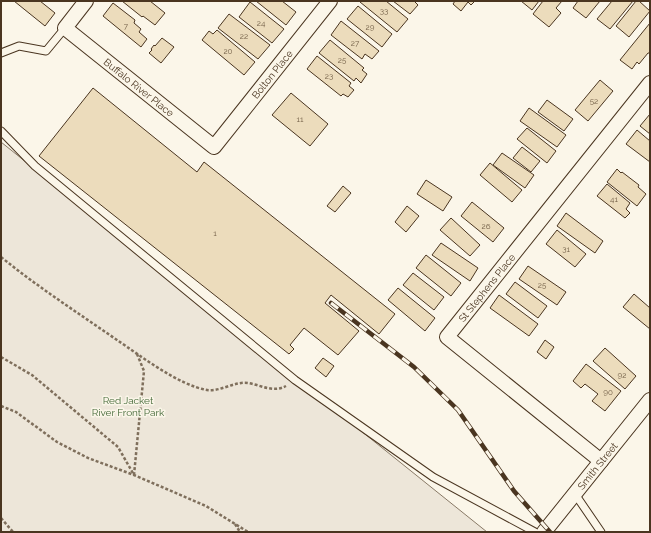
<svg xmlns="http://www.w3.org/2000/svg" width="651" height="533" font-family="Raleway,sans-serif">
<rect width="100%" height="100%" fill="#fbf6e9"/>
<polygon fill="#ede6d9" stroke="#887966" points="1,142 487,532 1,532"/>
<g fill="#ecdcbc" stroke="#4a3520">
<polygon points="14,1 40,1 55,13 45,26"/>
<polygon points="122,1 150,1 165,13 155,25 143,16 142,17"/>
<polygon points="256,1 282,1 296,12 286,25"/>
<polygon points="361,1 386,1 408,19 397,32 360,2"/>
<polygon points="393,1 414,1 418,5 410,14"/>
<polygon points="455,1 475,1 471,5 468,2 461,11 453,4"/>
<polygon points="521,1 539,1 532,10"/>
<polygon points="543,1 562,1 556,8 561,13 549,27 533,14"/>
<polygon points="578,1 600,1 586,18 573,8"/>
<polygon points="612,1 633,1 610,29 597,19"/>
<polygon points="636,1 639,1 650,11 629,37 616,26"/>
<polygon points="250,2 284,29 272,43 239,17"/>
<polygon points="113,3 135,20 134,23 141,29 139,32 147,39 141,47 103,16"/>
<polygon points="358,6 392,34 382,47 347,19"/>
<polygon points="229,14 270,45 258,59 218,28"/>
<polygon points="341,21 379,51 372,59 365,54 362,59 331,35"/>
<polygon points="650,23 650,53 648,53 639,64 637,62 632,69 620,60"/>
<polygon points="217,30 255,62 244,75 202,40 209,31 213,34"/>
<polygon points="162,38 174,47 161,63 149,53 152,50 151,49 154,45 155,46"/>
<polygon points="330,40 364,68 362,70 367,74 361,83 356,78 354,81 319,53"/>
<polygon points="317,56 351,83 349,86 354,90 348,97 343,94 341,96 307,69"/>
<polygon points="600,80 613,91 588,121 575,110"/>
<polygon points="93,88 197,172 204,162 395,314 379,334 331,295 325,303 359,331 338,355 304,328 290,345 294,349 289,354 39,156"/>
<polygon points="291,93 328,124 310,146 272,115"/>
<polygon points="547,100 573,119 564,131 538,112"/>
<polygon points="529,108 566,135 557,147 520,121"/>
<polygon points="650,114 650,134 640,126"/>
<polygon points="527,128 556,151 547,163 517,139"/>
<polygon points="637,130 650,141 650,162 626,144"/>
<polygon points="522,147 540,161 531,172 513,158"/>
<polygon points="502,153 534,175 525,188 493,165"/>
<polygon points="490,163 522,190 512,202 480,175"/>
<polygon points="617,169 621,173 622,172 639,185 638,187 646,194 637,206 607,182"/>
<polygon points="426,180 452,197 443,211 417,194"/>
<polygon points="607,184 630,203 626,209 630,213 625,218 597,196"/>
<polygon points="343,186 351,193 335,212 327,206"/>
<polygon points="472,202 504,228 493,242 461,216"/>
<polygon points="407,206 419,216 406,232 395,222"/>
<polygon points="566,213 603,241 595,253 557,226"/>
<polygon points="451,218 480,245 470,256 440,230"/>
<polygon points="557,230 586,254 575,267 546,244"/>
<polygon points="441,243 478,268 470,281 432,255"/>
<polygon points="426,255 461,283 451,296 416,268"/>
<polygon points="528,266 566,292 557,305 519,279"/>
<polygon points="413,273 444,297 434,310 403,285"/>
<polygon points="515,282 547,306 538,318 506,294"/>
<polygon points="398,288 435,318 425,331 388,300"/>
<polygon points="634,294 650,308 650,329 623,307"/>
<polygon points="499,295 538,324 529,336 490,308"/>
<polygon points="545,340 554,347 546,359 537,352"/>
<polygon points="605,348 636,376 625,389 593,361"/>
<polygon points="323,358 334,366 326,377 315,368"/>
<polygon points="586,364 621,391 605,411 592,401 598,394 585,384 581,388 573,381"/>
</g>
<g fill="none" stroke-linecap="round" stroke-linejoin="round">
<defs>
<g id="service">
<polyline points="1,53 19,46 46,51 65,28"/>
<polyline points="1,131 35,166 295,380 433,477 535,532"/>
<polyline points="575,494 601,532"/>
</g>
<g id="minor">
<path id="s1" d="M86,1L65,28L214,147L330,1"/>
<path id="s2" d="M601,461L447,337L650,83"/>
<path id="s3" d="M544,532L650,400"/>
</g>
</defs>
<use href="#service" stroke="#4a3520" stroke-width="9"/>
<use href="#minor" stroke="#4a3520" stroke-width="16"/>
<g stroke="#7f6f5c" stroke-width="2.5" stroke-dasharray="3 2" stroke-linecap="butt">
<path d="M1,257C38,287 78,313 117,340C141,356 178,385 207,390C220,392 235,381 248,383C261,385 273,393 286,386"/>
<polyline points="1,357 32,375 118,447 134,475"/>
<polyline points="1,406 16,412 57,442 88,458 134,475 206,506 248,532"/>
<polyline points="134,475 144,371 137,354"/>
<polyline points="1,518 13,532"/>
<polyline points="235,524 240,532"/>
</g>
<use href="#service" stroke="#fbf6e9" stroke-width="7"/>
<use href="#minor" stroke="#fbf6e9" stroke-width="14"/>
<defs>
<polyline id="rail" points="331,303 414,367 458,410 514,491 550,532"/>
</defs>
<use href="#rail" stroke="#4a3520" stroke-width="4.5"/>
<use href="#rail" stroke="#fbf6e9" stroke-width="3" stroke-dasharray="9" stroke-linecap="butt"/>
</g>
<g text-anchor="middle" stroke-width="3" stroke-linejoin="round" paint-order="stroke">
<g font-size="8" fill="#725f47">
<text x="384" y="14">33</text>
<text x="261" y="26">24</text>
<text x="126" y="29">7</text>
<text x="370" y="30">29</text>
<text x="244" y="39">22</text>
<text x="355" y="46">27</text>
<text x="228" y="54">20</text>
<text x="342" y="63">25</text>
<text x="329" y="79">23</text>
<text x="594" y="104">52</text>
<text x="300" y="122">11</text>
<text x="614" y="202">41</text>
<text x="486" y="229">26</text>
<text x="215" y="236">1</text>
<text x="566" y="252">31</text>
<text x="542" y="288">25</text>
<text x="622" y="378">92</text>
<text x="608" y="395">90</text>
</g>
<g font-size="10" fill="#4a3520" stroke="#fbf6e9">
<text dy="4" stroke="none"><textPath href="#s1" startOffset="318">Bolton Place</textPath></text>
<text dy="4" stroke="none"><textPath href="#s1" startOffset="129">Buffalo River Place</textPath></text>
<text dy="4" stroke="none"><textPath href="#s2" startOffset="261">St Stephens Place</textPath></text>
<text dy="4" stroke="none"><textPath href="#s3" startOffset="85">Smith Street</textPath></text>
</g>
<g font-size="10" fill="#436837" stroke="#fbf6e9">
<text x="128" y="404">Red Jacket<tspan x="128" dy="12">River Front Park</tspan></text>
</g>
</g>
<rect width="651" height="533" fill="none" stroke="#4a3520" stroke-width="4"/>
</svg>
